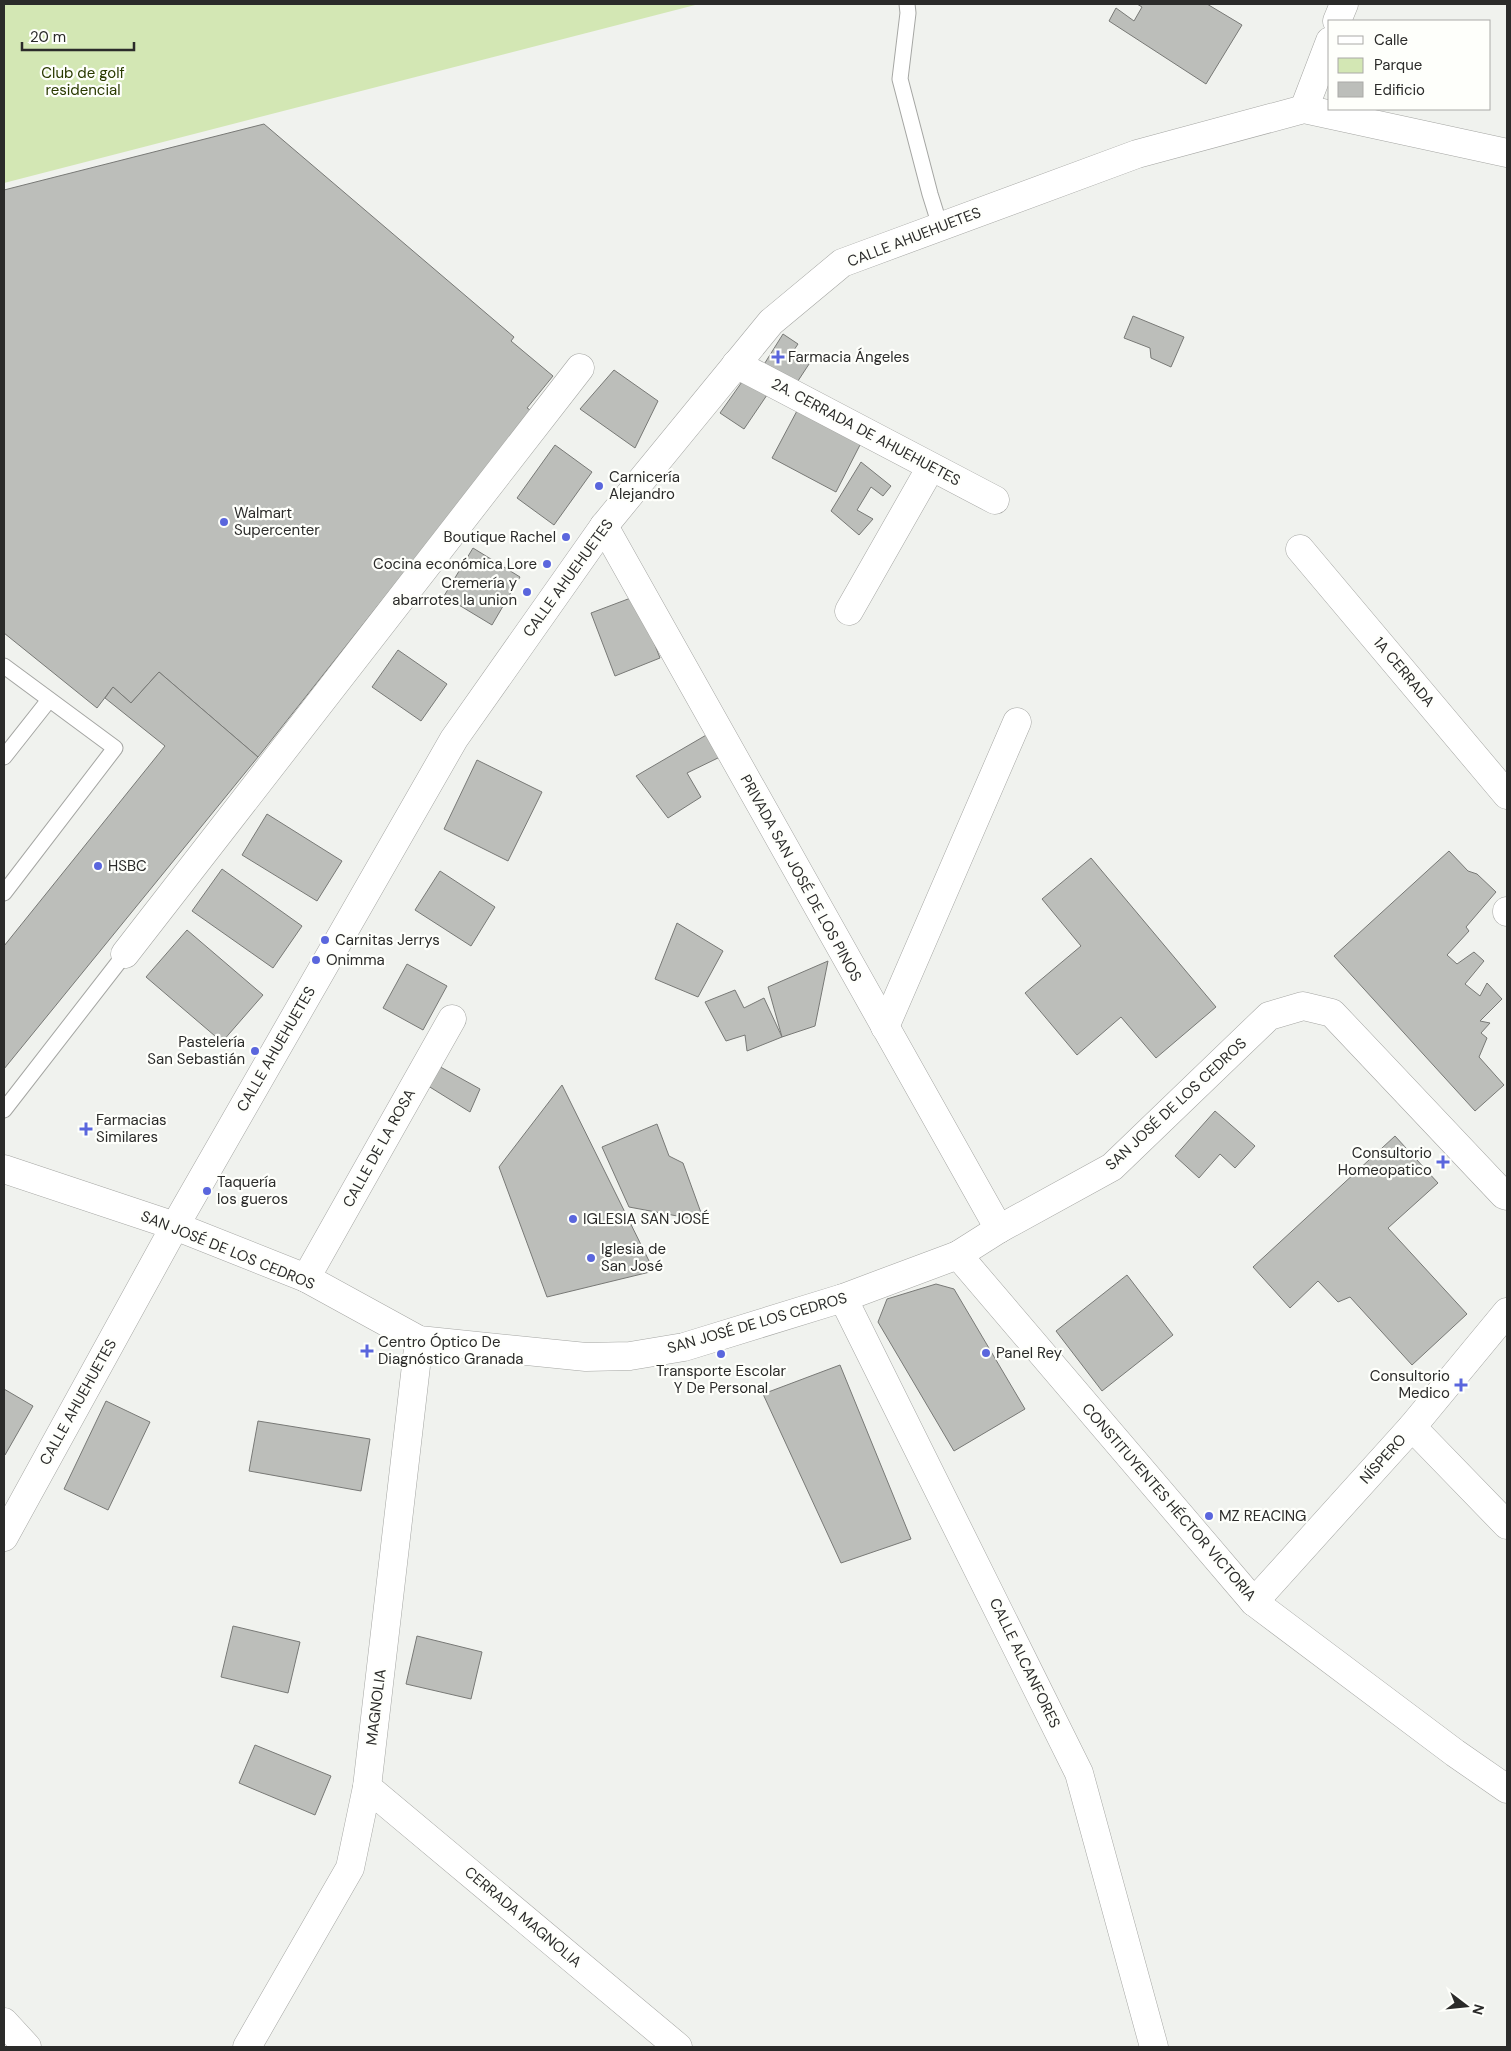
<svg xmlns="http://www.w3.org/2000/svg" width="1511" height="2051" font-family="'DM Sans',sans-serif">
<rect width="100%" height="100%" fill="#f0f2ee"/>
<polygon fill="#d3e7b4" points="4,4 699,4 4,183"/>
<g fill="#bcbeba" stroke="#787976">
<polygon points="1137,4 1207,4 1242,25 1206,84 1109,21 1116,8 1134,21 1142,7"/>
<polygon points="264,124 514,337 511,341 553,376 527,408 532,411 258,757 159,672 131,703 113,687 97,708 4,633 4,190"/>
<polygon points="1133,316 1184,337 1171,367 1151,358 1150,348 1124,338"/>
<polygon points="783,334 798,344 794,350 811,361 794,387 763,366"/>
<polygon points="614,370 658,401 635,448 580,409"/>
<polygon points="744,379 767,395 744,429 720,413"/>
<polygon points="798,409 861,443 836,492 772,458"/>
<polygon points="555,445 592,472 554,525 517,498"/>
<polygon points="861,462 891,486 883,496 871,487 857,510 873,519 859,535 831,511"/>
<polygon points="473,548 520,577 492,625 444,596"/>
<polygon points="636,596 660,658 615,676 591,613"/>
<polygon points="398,650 447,684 421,721 372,687"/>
<polygon points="159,672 258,757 4,1069 4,946 165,746 105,698 113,687 131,703"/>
<polygon points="708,734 722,756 687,773 701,797 668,818 636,776"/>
<polygon points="477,760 542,792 508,861 444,829"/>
<polygon points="267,814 342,861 317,901 242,855"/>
<polygon points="1449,851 1468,871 1477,874 1496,892 1466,927 1469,931 1447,955 1457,964 1474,952 1484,961 1465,984 1480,996 1487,983 1502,999 1480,1021 1490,1023 1481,1033 1487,1038 1479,1057 1504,1085 1475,1111 1334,956"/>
<polygon points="1091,858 1216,1007 1156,1058 1121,1017 1077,1055 1025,993 1081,946 1042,899"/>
<polygon points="222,869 302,926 273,968 192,911"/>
<polygon points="440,871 495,907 471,946 415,910"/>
<polygon points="677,923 723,951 698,997 655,979"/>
<polygon points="187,930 263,995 222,1042 146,977"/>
<polygon points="828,961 815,1026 782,1037 768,987"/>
<polygon points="407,964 447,986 423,1030 383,1008"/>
<polygon points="735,990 744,1008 764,998 782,1037 747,1051 745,1035 726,1041 705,1002"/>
<polygon points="435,1064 480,1089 470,1112 425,1084"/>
<polygon points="562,1085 654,1271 547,1297 499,1167"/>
<polygon points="1215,1111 1255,1146 1235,1168 1220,1154 1199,1178 1175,1156"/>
<polygon points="657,1124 669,1156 683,1163 704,1221 629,1207 602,1147"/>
<polygon points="1395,1136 1438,1183 1388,1228 1467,1314 1412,1365 1350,1297 1338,1302 1318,1281 1290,1308 1253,1267"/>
<polygon points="1127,1275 1173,1335 1102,1391 1056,1331"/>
<polygon points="936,1284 954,1289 1025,1409 954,1451 878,1322 887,1299"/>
<polygon points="840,1365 911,1539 841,1563 763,1394"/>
<polygon points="4,1389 33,1406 5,1455 4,1454"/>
<polygon points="106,1401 150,1422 108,1510 64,1489"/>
<polygon points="258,1421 370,1439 361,1491 249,1471"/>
<polygon points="233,1626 300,1642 288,1693 221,1677"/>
<polygon points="417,1636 482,1652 471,1699 406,1684"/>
<polygon points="255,1745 331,1776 315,1815 239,1783"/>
</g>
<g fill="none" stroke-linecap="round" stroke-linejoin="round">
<defs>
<g id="lane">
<polyline points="907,4 908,13 900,79 930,194 940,226"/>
<polyline points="4,666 115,748 4,893"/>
<polyline points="4,757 49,700"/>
<polyline points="4,1110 125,954"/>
</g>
<g id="street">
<polyline points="1337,21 1344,4"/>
<polyline points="1304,109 1330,41"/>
<polyline points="736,364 995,500"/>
<polyline points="604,526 999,1229"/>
<polyline points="1300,549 1507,795"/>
<polyline points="849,611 931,467"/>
<polyline points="1507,911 1507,912"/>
<polyline points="125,954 580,368"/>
<polyline points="885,1027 1017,722"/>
<polyline points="958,1255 1254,1602 1455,1753 1507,1789"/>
<polyline points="306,1278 452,1019"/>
<polyline points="843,1298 1079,1773 1154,2047"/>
<polyline points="1412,1427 1507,1525"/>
<polyline points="4,1537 175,1226 454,739 604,526 771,322 842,263 1137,154 1304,109 1507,153"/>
<polyline points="1254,1602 1412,1427 1507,1312"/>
<polyline points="367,1787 678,2047"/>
<polyline points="4,2022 27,2047"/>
<polyline points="247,2047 350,1868 367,1787 419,1340"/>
</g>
<polyline id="secondary" points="4,1169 175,1226 306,1278 419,1340 586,1357 630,1356 684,1347 843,1298 958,1255 999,1229 1112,1167 1269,1016 1303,1006 1332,1013 1504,1195 1507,1196"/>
</defs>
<use href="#lane" stroke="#a5a6a3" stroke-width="17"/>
<use href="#street" stroke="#a5a6a3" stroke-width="29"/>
<use href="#secondary" stroke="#a5a6a3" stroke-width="29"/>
<use href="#lane" stroke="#fff" stroke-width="15"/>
<use href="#street" stroke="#fff" stroke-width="28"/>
<use href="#secondary" stroke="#fff" stroke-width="28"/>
</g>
<g fill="#5a66dd" stroke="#fefffb" stroke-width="2">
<path d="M775.5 349.5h5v5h5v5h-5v5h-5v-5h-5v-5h5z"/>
<circle cx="599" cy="486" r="5"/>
<circle cx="224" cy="522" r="5"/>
<circle cx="566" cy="537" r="5"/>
<circle cx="547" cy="564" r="5"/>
<circle cx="527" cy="592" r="5"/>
<circle cx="98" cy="866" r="5"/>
<circle cx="325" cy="940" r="5"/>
<circle cx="316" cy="960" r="5"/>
<circle cx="255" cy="1051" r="5"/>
<path d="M83.5 1121.5h5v5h5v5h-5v5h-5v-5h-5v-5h5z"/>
<path d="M1440.5 1154.5h5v5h5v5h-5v5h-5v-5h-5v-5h5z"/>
<circle cx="207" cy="1191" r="5"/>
<circle cx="573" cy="1219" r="5"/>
<circle cx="591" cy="1258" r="5"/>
<path d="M364.5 1343.5h5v5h5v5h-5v5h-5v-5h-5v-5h5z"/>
<circle cx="986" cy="1353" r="5"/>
<circle cx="721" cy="1354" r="5"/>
<path d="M1458.5 1377.5h5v5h5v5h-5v5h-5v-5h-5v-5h5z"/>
<circle cx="1209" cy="1516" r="5"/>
</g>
<g text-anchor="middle" stroke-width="4.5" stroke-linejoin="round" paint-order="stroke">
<g font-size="15" fill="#2a3a00" stroke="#fefffb">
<text x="83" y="78">Club de golf<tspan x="83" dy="17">residencial</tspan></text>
</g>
<g font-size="15" fill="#2b2b2a" stroke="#fefffb">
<text transform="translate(914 237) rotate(-21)" y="5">CALLE AHUEHUETES</text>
<text transform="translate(866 432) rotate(28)" y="5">2A. CERRADA DE AHUEHUETES</text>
<text transform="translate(568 578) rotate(-54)" y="5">CALLE AHUEHUETES</text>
<text transform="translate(1404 672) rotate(50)" y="5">1A CERRADA</text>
<text transform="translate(801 878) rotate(61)" y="5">PRIVADA SAN JOSÉ DE LOS PINOS</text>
<text transform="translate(276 1049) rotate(-60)" y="5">CALLE AHUEHUETES</text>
<text transform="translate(1176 1104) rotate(-43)" y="5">SAN JOSÉ DE LOS CEDROS</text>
<text transform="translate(379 1148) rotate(-61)" y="5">CALLE DE LA ROSA</text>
<text transform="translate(228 1250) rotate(22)" y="5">SAN JOSÉ DE LOS CEDROS</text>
<text transform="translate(757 1323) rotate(-16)" y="5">SAN JOSÉ DE LOS CEDROS</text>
<text transform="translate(78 1402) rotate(-61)" y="5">CALLE AHUEHUETES</text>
<text transform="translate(1383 1459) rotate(-48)" y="5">NÍSPERO</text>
<text transform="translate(1169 1502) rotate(49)" y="5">CONSTITUYENTES HÉCTOR VICTORIA</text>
<text transform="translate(1025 1663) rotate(64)" y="5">CALLE ALCANFORES</text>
<text transform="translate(376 1707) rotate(-83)" y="5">MAGNOLIA</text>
<text transform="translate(523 1917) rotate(40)" y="5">CERRADA MAGNOLIA</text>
</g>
<g font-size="15" fill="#2b2b2a" stroke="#fefffb" text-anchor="start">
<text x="788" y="362">Farmacia Ángeles</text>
<text x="609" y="482">Carnicería<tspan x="609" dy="17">Alejandro</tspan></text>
<text x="234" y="518">Walmart<tspan x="234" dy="17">Supercenter</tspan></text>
<text x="556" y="542" text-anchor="end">Boutique Rachel</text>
<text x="537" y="569" text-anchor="end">Cocina económica Lore</text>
<text x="517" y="588" text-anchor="end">Cremería y<tspan x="517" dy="17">abarrotes la union</tspan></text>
<text x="108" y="871">HSBC</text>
<text x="335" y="945">Carnitas Jerrys</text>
<text x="326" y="965">Onimma</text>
<text x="245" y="1047" text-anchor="end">Pastelería<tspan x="245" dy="17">San Sebastián</tspan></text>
<text x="96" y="1125">Farmacias<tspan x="96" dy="17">Similares</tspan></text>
<text x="1432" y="1158" text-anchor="end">Consultorio<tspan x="1432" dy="17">Homeopatico</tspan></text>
<text x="217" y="1187">Taquería<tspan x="217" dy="17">los gueros</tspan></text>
<text x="583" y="1224">IGLESIA SAN JOSÉ</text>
<text x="601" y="1254">Iglesia de<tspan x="601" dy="17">San José</tspan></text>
<text x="378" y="1347">Centro Óptico De<tspan x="378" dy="17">Diagnóstico Granada</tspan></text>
<text x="996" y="1358">Panel Rey</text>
<text x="721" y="1376" text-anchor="middle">Transporte Escolar<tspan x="721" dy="17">Y De Personal</tspan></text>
<text x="1450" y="1381" text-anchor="end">Consultorio<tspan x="1450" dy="17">Medico</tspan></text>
<text x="1219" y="1521">MZ REACING</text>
</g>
</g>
<rect width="1511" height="2051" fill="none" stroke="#2b2b2a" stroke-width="10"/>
<rect x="1328" y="20" width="162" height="90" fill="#fefffb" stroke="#aaaaa7"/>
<rect x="1338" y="36" width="25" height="8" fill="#ffffff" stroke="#aaaaa7"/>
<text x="1374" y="45" font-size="15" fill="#2b2b2a">Calle</text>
<rect x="1338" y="58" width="25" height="15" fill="#d3e7b4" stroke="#aaaaa7"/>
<text x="1374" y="70" font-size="15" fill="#2b2b2a">Parque</text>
<rect x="1338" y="82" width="25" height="15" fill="#bcbeba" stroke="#aaaaa7"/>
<text x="1374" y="95" font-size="15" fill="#2b2b2a">Edificio</text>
<g transform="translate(1466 2006) rotate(106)" stroke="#fefffb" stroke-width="4" paint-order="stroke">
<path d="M0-4L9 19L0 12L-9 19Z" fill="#2b2b2a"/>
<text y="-8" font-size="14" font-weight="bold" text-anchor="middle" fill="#2b2b2a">N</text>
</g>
<path d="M22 42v8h112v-8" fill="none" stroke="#2b2b2a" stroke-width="2.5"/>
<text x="30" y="42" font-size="15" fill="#2b2b2a" stroke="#fefffb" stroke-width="4" paint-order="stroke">20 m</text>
</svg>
